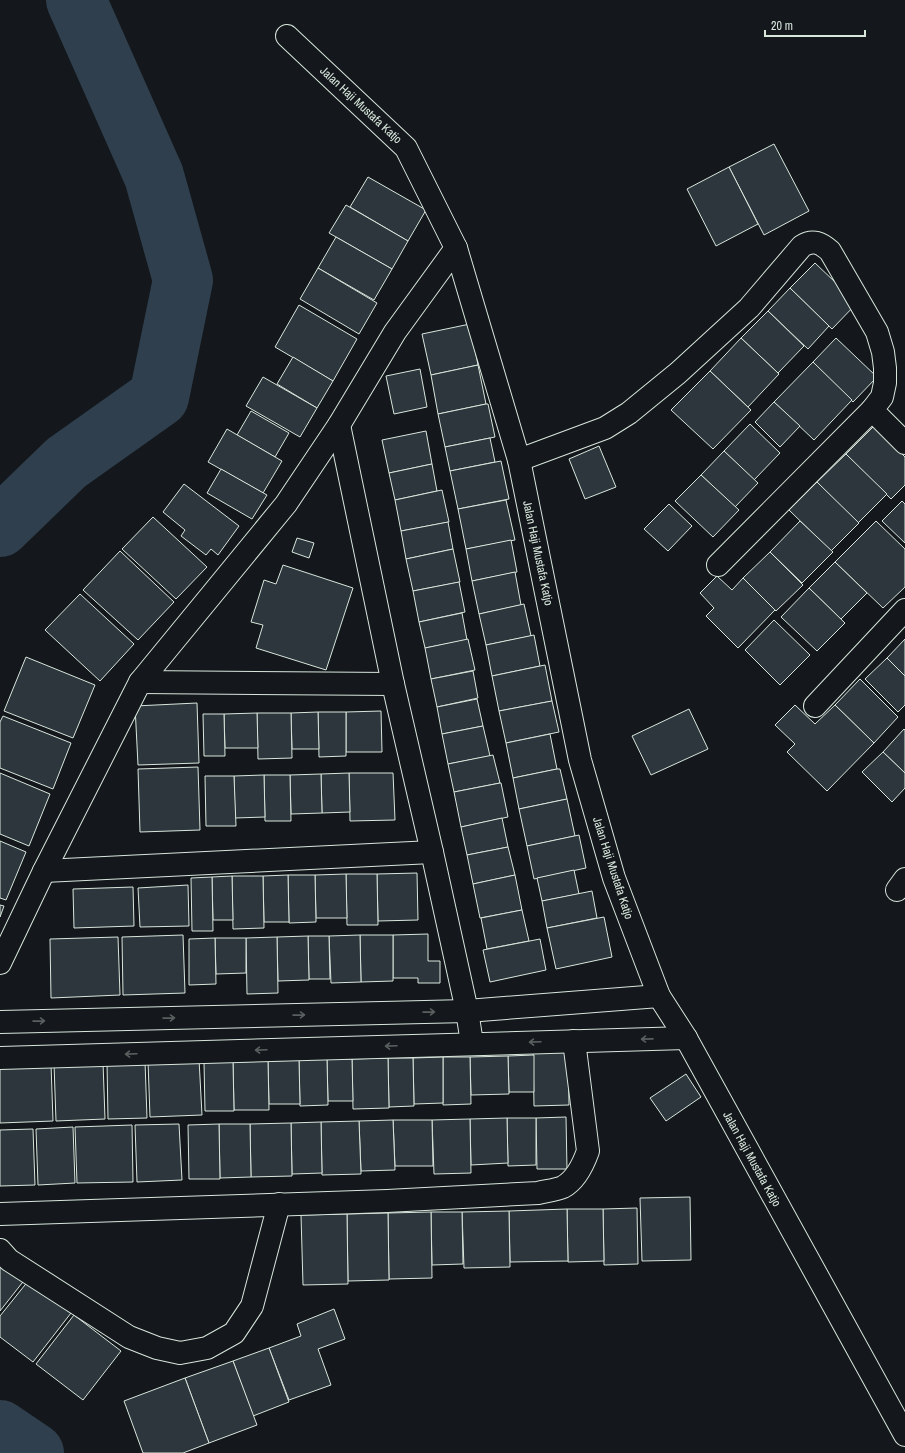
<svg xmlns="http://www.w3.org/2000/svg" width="905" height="1453" font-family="'Archivo Narrow',sans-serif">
<rect width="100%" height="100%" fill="#14181c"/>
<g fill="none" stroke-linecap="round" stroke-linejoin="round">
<g stroke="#2f3f4d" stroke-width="60">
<polyline points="0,527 66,463 159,397 183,280 154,176 76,0"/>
<polyline points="0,1430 34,1453"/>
</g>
</g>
<g fill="#2c363c" stroke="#d8e6dc">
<polygon points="774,144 809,211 764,235 729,167"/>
<polygon points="729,167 758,224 716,246 687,189"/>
<polygon points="368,177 426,210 408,241 350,207"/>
<polygon points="346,205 408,241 392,269 329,233"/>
<polygon points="336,237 392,269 374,300 318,268"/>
<polygon points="815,263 857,303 832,329 790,288"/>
<polygon points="318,268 377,303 359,334 300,299"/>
<polygon points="790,288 829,326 808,349 768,311"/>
<polygon points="299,305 357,339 333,381 275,347"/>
<polygon points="768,311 804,346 778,373 741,338"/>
<polygon points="470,324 478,365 431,375 422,334"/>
<polygon points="741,338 779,374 748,407 710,371"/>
<polygon points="836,338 877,377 853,402 813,362"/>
<polygon points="293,357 333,381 317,408 277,384"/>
<polygon points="813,362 852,400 814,440 774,402"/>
<polygon points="478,365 486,404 438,414 431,375"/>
<polygon points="420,369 427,407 394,414 386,376"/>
<polygon points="710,371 751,410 713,449 671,410"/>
<polygon points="263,377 317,408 300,437 246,406"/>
<polygon points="774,402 800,426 780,447 755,422"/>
<polygon points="486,404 488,404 495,437 445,447 438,414"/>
<polygon points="251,411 289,433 275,457 237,435"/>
<polygon points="750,424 780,453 754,480 724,451"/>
<polygon points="874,426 905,457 905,485 891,499 846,454"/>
<polygon points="227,429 282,461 263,493 208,462"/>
<polygon points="426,431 432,464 389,473 382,440"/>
<polygon points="490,438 495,462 450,471 445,447"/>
<polygon points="599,446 616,487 585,499 569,459"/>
<polygon points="724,451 758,483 735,507 701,475"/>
<polygon points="846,454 887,494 858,523 817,482"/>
<polygon points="501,461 509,499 458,509 450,471"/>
<polygon points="432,464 437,491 395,500 389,473"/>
<polygon points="221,469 267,495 252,519 207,493"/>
<polygon points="701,475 739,510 713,537 675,501"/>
<polygon points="817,482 859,523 831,551 789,510"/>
<polygon points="184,484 239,526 218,555 211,549 206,555 181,536 185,530 163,512"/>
<polygon points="442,490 449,522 401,531 395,500"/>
<polygon points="506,500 515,540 466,549 458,509"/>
<polygon points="902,501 905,504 905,543 882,521"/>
<polygon points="669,504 692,526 668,551 644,529"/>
<polygon points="153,517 207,567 176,599 122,549"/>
<polygon points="800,521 833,552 802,583 770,552"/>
<polygon points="876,521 905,549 905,587 883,608 835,562"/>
<polygon points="448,522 453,549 406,559 401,531"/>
<polygon points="297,538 314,543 309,558 292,552"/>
<polygon points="511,540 517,572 472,581 466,549"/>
<polygon points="453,549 460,582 413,591 406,559"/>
<polygon points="120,551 174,602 138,640 83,590"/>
<polygon points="770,552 803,585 776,611 743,578"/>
<polygon points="835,562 867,593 841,619 809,588"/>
<polygon points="283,565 353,588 326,670 256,648 263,625 251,622 264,580 276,584"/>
<polygon points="515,572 521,605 479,614 472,581"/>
<polygon points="717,576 732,590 743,578 775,610 738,648 706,616 714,608 700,593"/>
<polygon points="459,582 465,612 419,622 413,591"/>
<polygon points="809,588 845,623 817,651 781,617"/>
<polygon points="80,594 134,644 100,681 45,630"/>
<polygon points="524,604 531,636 486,645 479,614"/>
<polygon points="462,613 467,640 425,648 419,622"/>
<polygon points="774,620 810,655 780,685 745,650"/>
<polygon points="534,635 540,666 492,676 486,645"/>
<polygon points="468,639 475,670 431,679 425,648"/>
<polygon points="905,639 905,676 887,658"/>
<polygon points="26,657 95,685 73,738 4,711"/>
<polygon points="887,658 905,676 905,705 898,712 865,679"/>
<polygon points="545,665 552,701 499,711 492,676"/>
<polygon points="473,671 478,698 437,707 431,679"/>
<polygon points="860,679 898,717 874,743 835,705"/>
<polygon points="477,699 483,726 442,734 437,707"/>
<polygon points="552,701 559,732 506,743 499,711"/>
<polygon points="197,703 199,763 138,765 135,706"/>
<polygon points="795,705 815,724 835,705 874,743 827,791 787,752 795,744 775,725"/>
<polygon points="689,709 708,749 651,775 632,736"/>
<polygon points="381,711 382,752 346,752 346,712"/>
<polygon points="318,712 346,712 346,756 319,757"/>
<polygon points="318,712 319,749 292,749 291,713"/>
<polygon points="257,713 291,713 292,758 258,759"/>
<polygon points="257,713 258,748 225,748 224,714"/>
<polygon points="203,714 224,714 225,756 204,756"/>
<polygon points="3,716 71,743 53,789 0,768 0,722"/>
<polygon points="483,726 490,756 448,764 442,734"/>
<polygon points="904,729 905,730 905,773 883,752"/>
<polygon points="550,734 557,769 513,778 506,743"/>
<polygon points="883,752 905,773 905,788 892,802 862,772"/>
<polygon points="493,755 500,783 454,792 448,764"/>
<polygon points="198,767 200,830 140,832 138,769"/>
<polygon points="557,769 560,769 567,799 519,809 513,778"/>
<polygon points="0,773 50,794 29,846 0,834"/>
<polygon points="349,773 393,773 395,820 350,821"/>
<polygon points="349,773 350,812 322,813 321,774"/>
<polygon points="321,774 322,813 291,814 290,775"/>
<polygon points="264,775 290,775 291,821 265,821"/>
<polygon points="264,775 265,817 235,818 234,776"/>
<polygon points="205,776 234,776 236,826 206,826"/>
<polygon points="500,783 501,783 508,817 461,827 454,792"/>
<polygon points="567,799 575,836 527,846 519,809"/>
<polygon points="502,818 508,847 467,855 461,827"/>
<polygon points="579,835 586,868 534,879 527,846"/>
<polygon points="0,841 26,852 6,900 0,898"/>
<polygon points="508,847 515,875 473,884 467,855"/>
<polygon points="574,870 579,894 542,901 537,878"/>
<polygon points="417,873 418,920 378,921 377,874"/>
<polygon points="346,874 377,874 378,925 347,925"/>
<polygon points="346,874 347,918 316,918 315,875"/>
<polygon points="288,875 315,875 316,922 289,923"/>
<polygon points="288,875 289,922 264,922 263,876"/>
<polygon points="515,875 522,910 480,918 473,884"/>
<polygon points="232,876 263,876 264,928 233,929"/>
<polygon points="232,876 233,920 213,920 212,877"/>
<polygon points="212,877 213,931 192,931 191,878"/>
<polygon points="188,885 189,926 140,927 138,888"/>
<polygon points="133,887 134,926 74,928 73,889"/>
<polygon points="592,891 597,918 547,928 542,901"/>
<polygon points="0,905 4,906 0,917"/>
<polygon points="522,910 529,941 487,949 481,918"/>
<polygon points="604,917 612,957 556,969 547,928"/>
<polygon points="428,934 428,961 440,961 440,983 418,983 418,978 393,978 393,935"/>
<polygon points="183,935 185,993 123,995 122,937"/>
<polygon points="360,935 393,935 393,981 361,982"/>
<polygon points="360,935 361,982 331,983 329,936"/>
<polygon points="308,936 329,936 330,979 309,979"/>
<polygon points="308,936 309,980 278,981 277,937"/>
<polygon points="118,937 120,995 51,998 50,939"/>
<polygon points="277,937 278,993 247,994 246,938"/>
<polygon points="215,938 246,938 246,973 216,974"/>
<polygon points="215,938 216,984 189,985 189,939"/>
<polygon points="540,939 546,970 490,982 483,950"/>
<polygon points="568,1049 569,1105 534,1106 533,1050"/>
<polygon points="534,1055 534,1092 509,1092 508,1056"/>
<polygon points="508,1056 509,1094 471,1095 470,1057"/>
<polygon points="443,1057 470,1057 471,1104 443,1105"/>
<polygon points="443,1057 443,1103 414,1104 413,1058"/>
<polygon points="388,1058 413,1058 414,1106 389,1107"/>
<polygon points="388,1058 389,1108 353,1109 352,1059"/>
<polygon points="199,1059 202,1115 150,1117 148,1061"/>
<polygon points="327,1059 352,1059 353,1101 328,1101"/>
<polygon points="327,1059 328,1105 300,1106 299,1060"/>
<polygon points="299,1060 300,1104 269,1104 268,1061"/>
<polygon points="145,1061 147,1118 108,1119 107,1062"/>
<polygon points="268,1061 269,1110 234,1110 233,1062"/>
<polygon points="103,1062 105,1119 56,1121 54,1064"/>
<polygon points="204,1062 233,1062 234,1111 205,1111"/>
<polygon points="51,1064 53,1121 0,1123 0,1066"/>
<polygon points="686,1074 701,1097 666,1121 650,1098"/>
<polygon points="566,1117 567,1169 537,1169 536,1118"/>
<polygon points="507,1118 536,1118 536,1165 508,1166"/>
<polygon points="507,1118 508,1163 471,1165 470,1119"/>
<polygon points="470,1119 471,1173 434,1174 432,1120"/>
<polygon points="393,1120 432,1120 433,1166 395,1166"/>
<polygon points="393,1120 395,1170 361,1171 359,1121"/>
<polygon points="359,1121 361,1174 322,1175 321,1122"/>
<polygon points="321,1122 322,1173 292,1174 291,1123"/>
<polygon points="291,1123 292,1176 251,1177 250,1124"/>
<polygon points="179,1124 182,1180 137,1182 135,1125"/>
<polygon points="219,1124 250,1124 251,1177 220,1178"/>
<polygon points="219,1124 220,1179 189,1179 188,1125"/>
<polygon points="132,1125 133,1182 77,1183 75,1127"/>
<polygon points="73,1127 75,1183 38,1185 36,1129"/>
<polygon points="33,1129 35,1185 0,1186 0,1130"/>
<polygon points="690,1197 691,1260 642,1261 640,1198"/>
<polygon points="637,1208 638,1264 604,1265 603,1209"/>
<polygon points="567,1209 603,1209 604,1261 568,1262"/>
<polygon points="567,1209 568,1261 510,1262 509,1211"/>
<polygon points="509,1211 510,1267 464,1268 462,1212"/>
<polygon points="431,1212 462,1212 463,1264 432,1265"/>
<polygon points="431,1212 432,1278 389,1279 388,1213"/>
<polygon points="388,1213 389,1280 348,1281 347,1214"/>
<polygon points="347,1214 348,1284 303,1285 301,1215"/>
<polygon points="0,1258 26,1278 0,1311"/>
<polygon points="29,1280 71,1313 33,1362 0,1337 0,1316"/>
<polygon points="334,1309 345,1339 318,1349 331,1385 289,1400 269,1348 301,1336 297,1324"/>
<polygon points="74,1315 121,1351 83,1400 36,1364"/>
<polygon points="269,1348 289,1402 253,1416 233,1361"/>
<polygon points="233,1361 257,1425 209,1443 185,1378"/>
<polygon points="185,1378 209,1443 183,1453 143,1453 124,1401"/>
</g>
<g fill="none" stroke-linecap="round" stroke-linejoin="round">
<defs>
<g id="minor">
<polyline points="287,36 406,148 456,248"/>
<polyline points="339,425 393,684 432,852"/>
<path d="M519,460L605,428L629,413L678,373L749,308L802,246C813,239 821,243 830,251L877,332L883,352L885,368V383L882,397L872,410L905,443"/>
<polyline points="718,565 872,410"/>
<polyline points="140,682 393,684"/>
<polyline points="815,706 905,610"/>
<polyline points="44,871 432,852 467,1011 472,1043"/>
<polyline points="897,890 905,879"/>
<polyline points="0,963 44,871 140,682 286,504 339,425 395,332 456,248 519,460 580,760 614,878 659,996 686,1038 905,1435"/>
<polyline points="0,1022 467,1011 659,996"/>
<polyline points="0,1058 686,1038"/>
<path d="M0,1214L387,1201L538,1193C546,1191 556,1190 563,1187C576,1180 583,1165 588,1151L574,1041"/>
<polyline points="0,1250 9,1260 129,1337 157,1348 180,1353 207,1348 234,1333 252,1306 279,1204"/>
</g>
</defs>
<use href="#minor" stroke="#d8e6dc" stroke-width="24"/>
<use href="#minor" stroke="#14181c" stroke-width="22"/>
</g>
<defs><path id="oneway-shaft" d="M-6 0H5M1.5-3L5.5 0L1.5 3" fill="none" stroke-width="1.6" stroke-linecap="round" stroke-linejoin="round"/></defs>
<g stroke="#59605f">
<use href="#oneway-shaft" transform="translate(429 1012) rotate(-1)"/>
<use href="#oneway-shaft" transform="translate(299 1015) rotate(-1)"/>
<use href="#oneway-shaft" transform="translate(169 1018) rotate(-1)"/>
<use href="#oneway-shaft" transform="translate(39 1021) rotate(-1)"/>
<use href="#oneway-shaft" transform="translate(647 1039) rotate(179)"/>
<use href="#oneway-shaft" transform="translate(535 1042) rotate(178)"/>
<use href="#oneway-shaft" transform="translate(391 1046) rotate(178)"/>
<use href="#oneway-shaft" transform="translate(261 1050) rotate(178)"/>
<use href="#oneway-shaft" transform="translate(131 1054) rotate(178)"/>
</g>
<g text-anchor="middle" stroke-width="3" stroke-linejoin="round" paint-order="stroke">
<g font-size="12" fill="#d8e6dc" stroke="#14181c">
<text transform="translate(361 105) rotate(43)" y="4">Jalan Haji Mustafa Katjo</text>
<text transform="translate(538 553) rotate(78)" y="4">Jalan Haji Mustafa Katjo</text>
<text transform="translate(613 868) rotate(72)" y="4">Jalan Haji Mustafa Katjo</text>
<text transform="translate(752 1159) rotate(61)" y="4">Jalan Haji Mustafa Katjo</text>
</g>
</g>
<path d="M765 30v6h100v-6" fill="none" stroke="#d8e6dc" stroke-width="2"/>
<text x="771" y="30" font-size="12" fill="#d8e6dc" stroke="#14181c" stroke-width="3" paint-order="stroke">20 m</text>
</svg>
